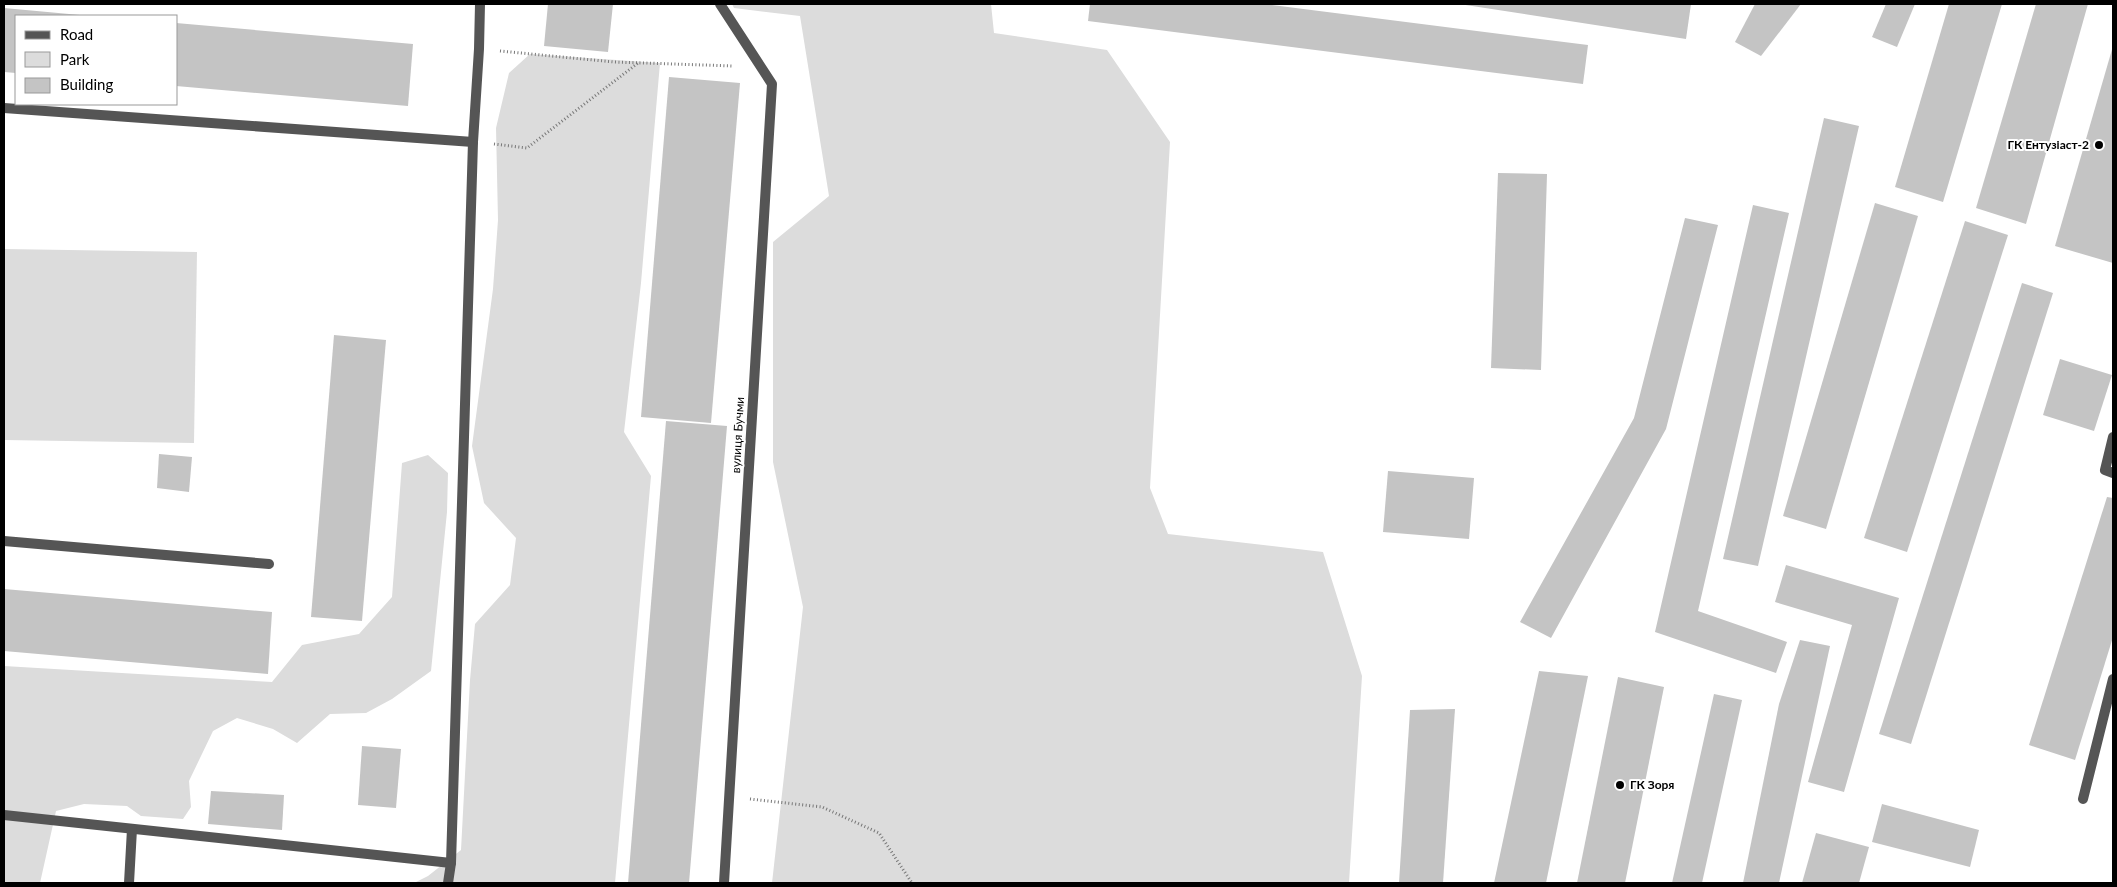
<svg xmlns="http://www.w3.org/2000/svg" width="2117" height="887" font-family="Lato,sans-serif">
<rect width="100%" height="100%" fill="#fff"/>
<g fill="#dcdcdc">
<polygon points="732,4 991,4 994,33 1107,50 1170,142 1150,488 1168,534 1323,552 1362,676 1349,883 772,883 803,607 773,462 773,242 829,196 800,16 734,8"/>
<polygon points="530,54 660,63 641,283 624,432 651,476 615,883 414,883 428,876 461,850 470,680 475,624 510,585 516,538 484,503 472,446 493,289 498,220 496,128 509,73"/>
<polygon points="4,249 197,252 194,443 4,440"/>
<polygon points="428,455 448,473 447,512 431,671 392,699 366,713 330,714 297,743 273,729 237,718 213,731 189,781 191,807 183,819 141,816 127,806 84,804 56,811 40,883 4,883 4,666 272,682 302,645 359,634 392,597 402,463"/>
</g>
<g fill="#c4c4c4">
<polygon points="548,4 613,4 608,52 544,46"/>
<polygon points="1090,4 1264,4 1588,45 1583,84 1088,21"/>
<polygon points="1459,4 1691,4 1686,39"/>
<polygon points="1755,4 1801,4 1761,56 1735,42"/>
<polygon points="1886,4 1915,4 1897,47 1872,37"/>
<polygon points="1949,4 2002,4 1943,202 1895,187"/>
<polygon points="2036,4 2088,4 2026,224 1976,208"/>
<polygon points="4,8 80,15 80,16 16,16 16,73 4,72"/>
<polygon points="176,23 413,44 408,106 176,86"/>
<polygon points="2113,46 2113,263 2055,246"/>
<polygon points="669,77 740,83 711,423 641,417"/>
<polygon points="1824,118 1859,126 1758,566 1723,559"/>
<polygon points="1498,173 1547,174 1541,370 1491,368"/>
<polygon points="1875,203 1918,216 1826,529 1783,516"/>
<polygon points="1753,205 1789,213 1698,611 1787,642 1776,673 1655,632"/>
<polygon points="1685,218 1718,225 1666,429 1551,638 1520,622 1634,418"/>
<polygon points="1965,221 2008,235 1907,552 1864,538"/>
<polygon points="2022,283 2053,293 1911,744 1879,734"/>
<polygon points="334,335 386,340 362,621 311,617"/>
<polygon points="2060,359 2112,375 2094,431 2043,415"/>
<polygon points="666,421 727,426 715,571 689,883 628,883"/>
<polygon points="159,454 192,457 189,492 157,488"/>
<polygon points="1388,471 1474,478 1469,539 1383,532"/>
<polygon points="2107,497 2113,498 2113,637 2075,760 2029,745"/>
<polygon points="1786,565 1899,598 1844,792 1808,782 1852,625 1775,602"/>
<polygon points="4,589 272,612 268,674 4,651"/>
<polygon points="1800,640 1830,646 1779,883 1743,883 1779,704"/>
<polygon points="1539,671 1588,676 1546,883 1494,883"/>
<polygon points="1618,677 1664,687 1625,883 1577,883"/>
<polygon points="1714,694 1742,700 1702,883 1672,883"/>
<polygon points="1455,709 1443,883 1399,883 1410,710"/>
<polygon points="362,746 401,749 396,808 358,805"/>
<polygon points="211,791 284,795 282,830 208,824"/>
<polygon points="1882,804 1979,830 1970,867 1872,842"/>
<polygon points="1816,833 1869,847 1859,883 1802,883"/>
</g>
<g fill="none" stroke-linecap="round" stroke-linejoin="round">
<g stroke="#777" stroke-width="3" stroke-dasharray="1 2.5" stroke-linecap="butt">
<polyline points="500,51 614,62 733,66"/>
<polyline points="494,144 527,148 638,63"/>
<polyline points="750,799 822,807 879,833 912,883"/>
</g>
<g stroke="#555" stroke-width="10">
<polyline points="4,108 473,142"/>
<polyline points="2113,437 2105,470 2113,473"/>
<polyline points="4,541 269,564"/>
<polyline points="2083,799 2113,679"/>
<polyline points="4,815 451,863"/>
<polyline points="129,883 132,829"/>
<polyline points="448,883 451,863 473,142 479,49 480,4"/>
</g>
<polyline stroke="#555" stroke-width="10" points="720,4 772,84 724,883"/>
</g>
<g fill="#000" stroke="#fff" stroke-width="2">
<circle cx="2099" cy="145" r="5"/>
<circle cx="1620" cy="785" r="5"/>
</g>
<g text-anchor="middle" stroke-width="4" stroke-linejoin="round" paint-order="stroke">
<g font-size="12" font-weight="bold" fill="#000" stroke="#fff" text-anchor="end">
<text x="2089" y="149">ГК Ентузіаст-2</text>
<text x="1630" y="789" text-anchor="start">ГК Зоря</text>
</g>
<g font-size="12" fill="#000" stroke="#fff">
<text transform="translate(738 435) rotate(-87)" y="4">вулиця Бучми</text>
</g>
</g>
<rect width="2117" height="887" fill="none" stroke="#000000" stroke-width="10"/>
<rect x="15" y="15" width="162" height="90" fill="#ffffff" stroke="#999999"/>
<rect x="25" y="31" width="25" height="8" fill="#555555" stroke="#999999"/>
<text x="60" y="40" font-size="15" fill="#000000">Road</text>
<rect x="25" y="52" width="25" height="15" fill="#dcdcdc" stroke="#999999"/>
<text x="60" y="65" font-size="15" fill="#000000">Park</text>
<rect x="25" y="78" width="25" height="15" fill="#c4c4c4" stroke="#999999"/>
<text x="60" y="90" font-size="15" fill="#000000">Building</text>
</svg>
